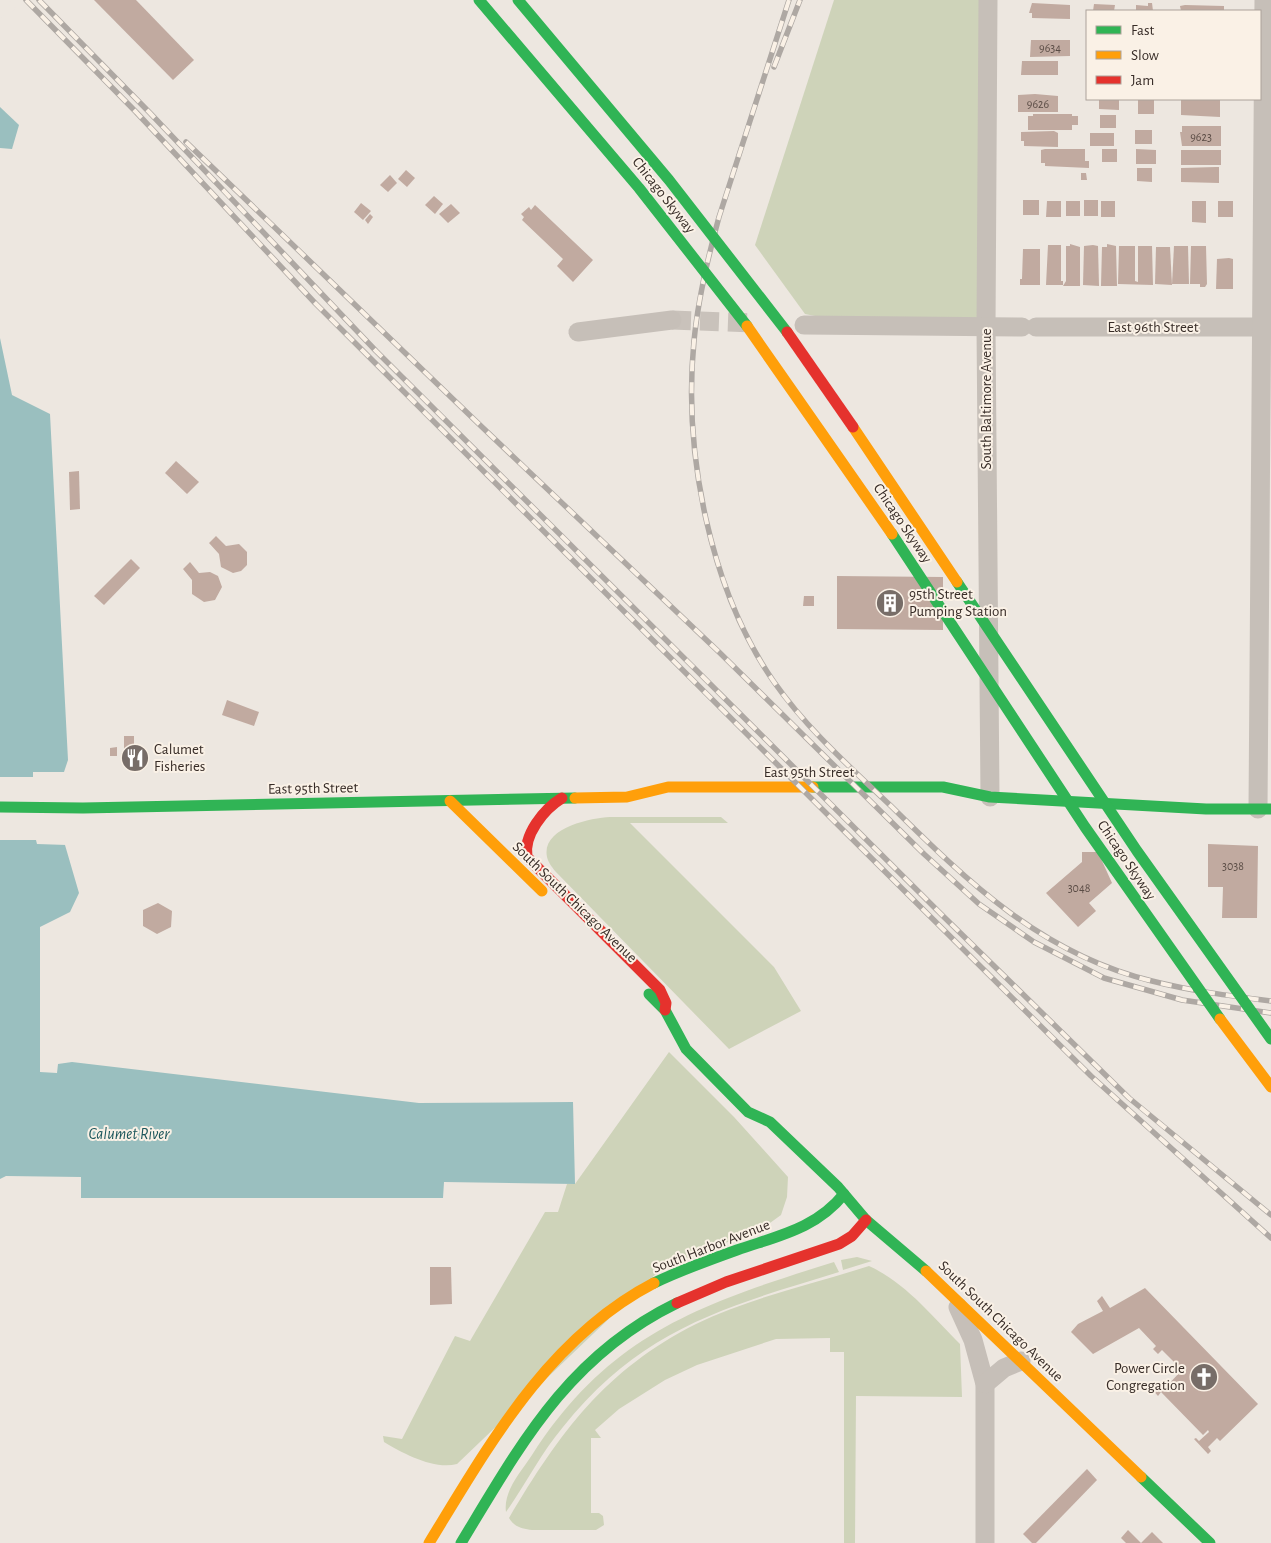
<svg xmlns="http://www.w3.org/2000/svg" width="1271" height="1543" font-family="'Alegreya Sans',sans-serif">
<rect width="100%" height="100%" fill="#ede7e0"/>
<g fill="#ced3b9">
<polygon points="834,0 981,0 979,323 840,321 805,314 755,245"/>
<path d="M610,817H721L728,823H630L774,967L801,1011L729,1049L555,871C552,867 548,862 547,857C541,828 590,818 610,817Z"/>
<path d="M669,1052L734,1117L788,1177L787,1197L781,1215L763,1228L662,1268L457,1464C434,1470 404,1454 384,1442L383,1436L402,1439L455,1336L470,1341L545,1212H558L567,1184H575Z"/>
<polygon points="857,1257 872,1261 843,1270 841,1260"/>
<path d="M834,1262L839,1272C725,1307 641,1329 563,1427C541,1453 526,1484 506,1512C503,1491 521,1472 532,1455C610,1333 703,1303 834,1262Z"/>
<path d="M869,1266C906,1283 932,1316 960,1344L962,1397L856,1396L855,1543H844V1352H830V1338L776,1339L697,1365L665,1380L619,1409L595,1430L601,1438H591V1513H599L603,1516L604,1525L596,1530H532C523,1529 514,1527 509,1518C560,1432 605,1370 696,1324C749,1298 813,1284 869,1266Z"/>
</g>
<g fill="#9abfbf">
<polygon points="0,107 19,125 12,149 0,148"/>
<polygon points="0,338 12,395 50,414 68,760 64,772 65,845 79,893 70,912 40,927 40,1072 57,1073 58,1064 72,1062 419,1103 573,1102 575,1184 444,1182 443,1198 81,1198 81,1177 6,1176 0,1179"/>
</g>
<g fill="#ede7e0">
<polygon points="0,0 9,0 16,9 0,18"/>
<polygon points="33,772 67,772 67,845 37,844 36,840 0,840 0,777 33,777"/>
</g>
<g fill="#c1aaa0">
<polygon points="94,0 136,0 194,60 173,80"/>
<polygon points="1032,3 1070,5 1070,19 1032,18 1032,13 1029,13"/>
<polygon points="1148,3 1152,3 1153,11 1136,11 1136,5 1148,6"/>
<polygon points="1094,4 1115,5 1114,11 1093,11"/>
<polygon points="1185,5 1224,6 1224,11 1181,11 1180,6"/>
<polygon points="1031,40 1070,40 1070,56 1030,57"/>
<polygon points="1022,61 1058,61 1058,75 1021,75"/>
<polygon points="1035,94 1058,96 1058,112 1018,112 1018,95"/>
<polygon points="1099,99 1119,99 1119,110 1099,109"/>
<rect x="1138" y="100" width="16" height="14"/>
<polygon points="1181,100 1220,100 1220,117 1181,115"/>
<polygon points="1033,114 1072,114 1072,116 1078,116 1078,125 1072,125 1072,130 1028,130 1028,116 1033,116"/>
<rect x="1100" y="115" width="16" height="13"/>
<polygon points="1182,126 1221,126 1221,146 1182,146 1180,132 1182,132"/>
<rect x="1135" y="130" width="17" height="14"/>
<polygon points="1054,131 1058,133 1058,147 1024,146 1024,141 1021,141 1021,132"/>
<rect x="1090" y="133" width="24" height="13"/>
<polygon points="1045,149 1085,149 1085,161 1089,161 1089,168 1045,166 1045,163 1041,163 1041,150"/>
<rect x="1102" y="149" width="15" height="13"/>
<polygon points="1136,149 1156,150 1156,164 1136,164"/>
<rect x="1181" y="150" width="40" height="15"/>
<polygon points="1216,167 1219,167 1219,183 1181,182 1181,168"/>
<polygon points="1137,168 1152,168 1152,182 1137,181"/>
<polygon points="406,170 415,178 407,187 398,179"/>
<polygon points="1081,173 1086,173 1087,180 1081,180"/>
<polygon points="390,175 397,183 388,192 380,185"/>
<polygon points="434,196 443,204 435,214 425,205"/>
<rect x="1023" y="200" width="16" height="15"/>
<rect x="1084" y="200" width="14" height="16"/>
<polygon points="1047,201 1061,201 1061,217 1046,217"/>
<rect x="1066" y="201" width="14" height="15"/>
<rect x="1101" y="201" width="14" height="16"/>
<polygon points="1192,201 1206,201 1206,223 1192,222"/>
<rect x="1218" y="201" width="15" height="16"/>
<polygon points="361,203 371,211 363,220 354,212"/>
<polygon points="451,204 460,213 448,223 439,214"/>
<polygon points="535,205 593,260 573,282 557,266 563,259 522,220 524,217 521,214 529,207 531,210"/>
<polygon points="370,214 373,217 368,224 365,220"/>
<polygon points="1070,244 1080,247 1080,286 1063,286 1066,281 1066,246 1070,246"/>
<polygon points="1107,244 1116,246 1117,286 1101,286 1102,247 1107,247"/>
<polygon points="1048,245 1061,245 1061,281 1063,281 1063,285 1046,285"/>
<polygon points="1093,245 1098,246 1099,286 1083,285 1084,246"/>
<polygon points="1119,246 1135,246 1135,281 1138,282 1138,246 1152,246 1153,285 1118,284"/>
<polygon points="1174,246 1188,246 1189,284 1172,284"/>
<polygon points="1191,246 1206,246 1207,284 1205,287 1200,287 1200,284 1190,284"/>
<polygon points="1156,247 1170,247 1172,285 1155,284"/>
<polygon points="1023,249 1040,249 1040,285 1020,285 1020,279 1022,279"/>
<polygon points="1229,258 1233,259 1233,289 1216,289 1217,259"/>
<polygon points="176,461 199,482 187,494 165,473"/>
<polygon points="79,471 80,509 70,510 69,472"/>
<polygon points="216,536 226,546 239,544 247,552 247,565 241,571 233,573 221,567 219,554 209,543"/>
<polygon points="131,559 140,568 104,605 94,596"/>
<polygon points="190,562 199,573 210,572 218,576 222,587 215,600 204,602 192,594 192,580 183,569"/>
<polygon points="837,576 943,577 943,630 837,629"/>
<polygon points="804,596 814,596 814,606 803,606"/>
<polygon points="227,700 259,712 254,726 222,715"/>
<polygon points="124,736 134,736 134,749 145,749 145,767 124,767"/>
<polygon points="117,747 117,756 110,756 110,748"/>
<polygon points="1208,844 1258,846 1257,918 1222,918 1223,887 1208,887"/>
<polygon points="1082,852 1098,852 1112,883 1089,903 1096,911 1078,927 1046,893 1082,862"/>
<polygon points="158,903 172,911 171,927 157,934 143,926 143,910"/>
<polygon points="430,1267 451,1267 452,1304 430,1305"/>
<polygon points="1145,1288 1258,1404 1220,1441 1217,1438 1208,1447 1211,1451 1208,1454 1194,1439 1196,1438 1199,1441 1209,1432 1208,1430 1203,1435 1161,1392 1158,1396 1151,1388 1156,1383 1163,1390 1182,1370 1162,1350 1158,1354 1153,1349 1156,1346 1139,1328 1093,1354 1071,1332 1078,1324 1103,1311 1097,1301 1102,1296 1110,1308"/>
<polygon points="1087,1469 1097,1480 1036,1543 1032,1543 1023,1534"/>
<polygon points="1128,1530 1141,1543 1126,1543 1121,1538"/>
<polygon points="1152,1532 1163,1543 1141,1543"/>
</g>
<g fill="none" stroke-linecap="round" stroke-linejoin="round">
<polyline stroke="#c9c2bb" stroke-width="19" stroke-dasharray="19 9" stroke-linecap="butt" points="672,320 752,323"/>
<g stroke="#c6bfb8" stroke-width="19">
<polyline points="988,0 986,327 990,797"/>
<polyline points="804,325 1022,327"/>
<polyline points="1036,327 1271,327"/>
<polyline points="578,332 672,320"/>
<polyline points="1258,809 1264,0"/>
<polyline points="958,1307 973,1340 985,1384 985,1543"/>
<polyline points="985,1384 1004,1368 1021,1361"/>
</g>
<g stroke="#30b455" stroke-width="11">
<polyline points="813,787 943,787 990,797 1206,809 1271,809"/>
<polyline points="0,807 83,808 575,798"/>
<polyline points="649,994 665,1010 686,1049 748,1112 770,1122 838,1187 866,1220 926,1271"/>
<path d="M654,1283C681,1270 709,1260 737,1250C777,1236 816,1229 844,1194"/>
<polyline points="1141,1477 1210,1543"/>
<path d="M461,1543C521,1444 568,1356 677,1303"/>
</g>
<g stroke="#ff9f0a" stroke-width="11">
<polyline points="575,798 627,797 668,787 813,787"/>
<polyline points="450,801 542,891"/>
<polyline points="926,1271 1141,1477"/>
<path d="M429,1543C489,1445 548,1338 654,1283"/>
</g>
<g stroke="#e5322d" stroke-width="11">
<path d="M562,798C544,809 523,835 527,857L660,990L666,1003L665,1010"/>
<polyline points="677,1303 726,1282 839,1244 852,1236 866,1220"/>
</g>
<defs>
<g id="rail">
<polyline points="26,0 136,112 315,303 834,821 1091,1076 1271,1238"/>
<polyline points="39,0 150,113 376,351 944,917 1129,1098 1271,1215"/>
<path d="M789,0L719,217C708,257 698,299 694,341C683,452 710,590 774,682C807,729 850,767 891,806C968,882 1043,955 1152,981C1191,991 1231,996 1271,1001"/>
<polyline points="774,67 800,0"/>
<polyline points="186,142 482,427 720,653 924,854 979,904 1034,942 1104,978 1182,1000 1271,1013"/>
</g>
</defs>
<use href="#rail" stroke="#aea8a3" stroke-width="5.5"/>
<use href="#rail" stroke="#faf1e6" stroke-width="4" stroke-dasharray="11" stroke-linecap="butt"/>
<g stroke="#30b455" stroke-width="11">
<polyline points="479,0 639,188 747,326"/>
<polyline points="518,0 669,180 787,332"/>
<polyline points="892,534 1085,827 1220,1019"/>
<polyline points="957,582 1137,851 1271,1039"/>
</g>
<g stroke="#ff9f0a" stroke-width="11">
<polyline points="747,326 892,534"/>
<polyline points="853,427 957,582"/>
<polyline points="1220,1019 1271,1087"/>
</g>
<polyline stroke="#e5322d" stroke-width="11" points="787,332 853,427"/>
</g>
<defs>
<symbol id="building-disc" viewBox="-11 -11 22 22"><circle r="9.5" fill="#776d68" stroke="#faf1e6"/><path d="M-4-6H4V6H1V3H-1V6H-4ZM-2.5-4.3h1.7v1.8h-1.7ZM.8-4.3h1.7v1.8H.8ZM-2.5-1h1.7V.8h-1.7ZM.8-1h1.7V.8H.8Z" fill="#fff"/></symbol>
<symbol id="restaurant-disc" viewBox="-11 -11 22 22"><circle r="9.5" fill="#776d68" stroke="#faf1e6"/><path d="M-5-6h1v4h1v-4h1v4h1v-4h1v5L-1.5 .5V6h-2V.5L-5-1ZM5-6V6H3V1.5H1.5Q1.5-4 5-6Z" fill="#fff"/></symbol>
<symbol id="church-disc" viewBox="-11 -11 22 22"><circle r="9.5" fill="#776d68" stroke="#faf1e6"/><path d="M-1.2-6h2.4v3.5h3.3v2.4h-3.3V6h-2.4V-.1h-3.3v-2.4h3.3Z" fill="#fff"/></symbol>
</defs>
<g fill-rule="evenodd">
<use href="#building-disc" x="874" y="587" width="32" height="32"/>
<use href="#restaurant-disc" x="119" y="742" width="32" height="32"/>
<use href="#church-disc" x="1188" y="1361" width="32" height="32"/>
</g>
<g text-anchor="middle" stroke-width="4" stroke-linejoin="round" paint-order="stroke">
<g font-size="12" fill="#5a4c45">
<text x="1050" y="52">9634</text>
<text x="1038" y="108">9626</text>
<text x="1201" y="141">9623</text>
<text x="1233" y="870">3038</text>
<text x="1079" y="892">3048</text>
</g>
<g font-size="15" fill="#372c27" stroke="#faf1e6">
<text transform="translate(664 195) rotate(52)" y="5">Chicago Skyway</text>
<text x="1153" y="332">East 96th Street</text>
<text transform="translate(986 399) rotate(-90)" y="5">South Baltimore Avenue</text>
<text transform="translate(903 523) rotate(56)" y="5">Chicago Skyway</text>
<text x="809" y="777">East 95th Street</text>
<text transform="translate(313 788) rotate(-1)" y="5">East 95th Street</text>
<text transform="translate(1127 860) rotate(56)" y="5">Chicago Skyway</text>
<text transform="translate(575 902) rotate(44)" y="5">South South Chicago Avenue</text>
<text transform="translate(711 1246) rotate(-21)" y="5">South Harbor Avenue</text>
<text transform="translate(1001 1321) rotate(44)" y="5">South South Chicago Avenue</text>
</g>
<g font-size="15" fill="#372c27" stroke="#faf1e6" text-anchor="start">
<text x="909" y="599">95th Street<tspan x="909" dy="17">Pumping Station</tspan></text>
<text x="154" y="754">Calumet<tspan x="154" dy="17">Fisheries</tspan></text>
<text x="1185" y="1373" text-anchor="end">Power Circle<tspan x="1185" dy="17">Congregation</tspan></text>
</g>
<g font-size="16" font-style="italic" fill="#1a555a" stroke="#faf1e6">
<text x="129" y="1139">Calumet River</text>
</g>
</g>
<rect x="1086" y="10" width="175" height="90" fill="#faf1e6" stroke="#aca29a"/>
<rect x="1096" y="26" width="25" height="8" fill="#30b455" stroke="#aca29a"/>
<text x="1131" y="35" font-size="15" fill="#372c27">Fast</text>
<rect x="1096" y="51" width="25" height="8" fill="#ff9f0a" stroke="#aca29a"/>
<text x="1131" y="60" font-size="15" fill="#372c27">Slow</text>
<rect x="1096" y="76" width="25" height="8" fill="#e5322d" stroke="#aca29a"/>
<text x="1131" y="85" font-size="15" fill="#372c27">Jam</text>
</svg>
